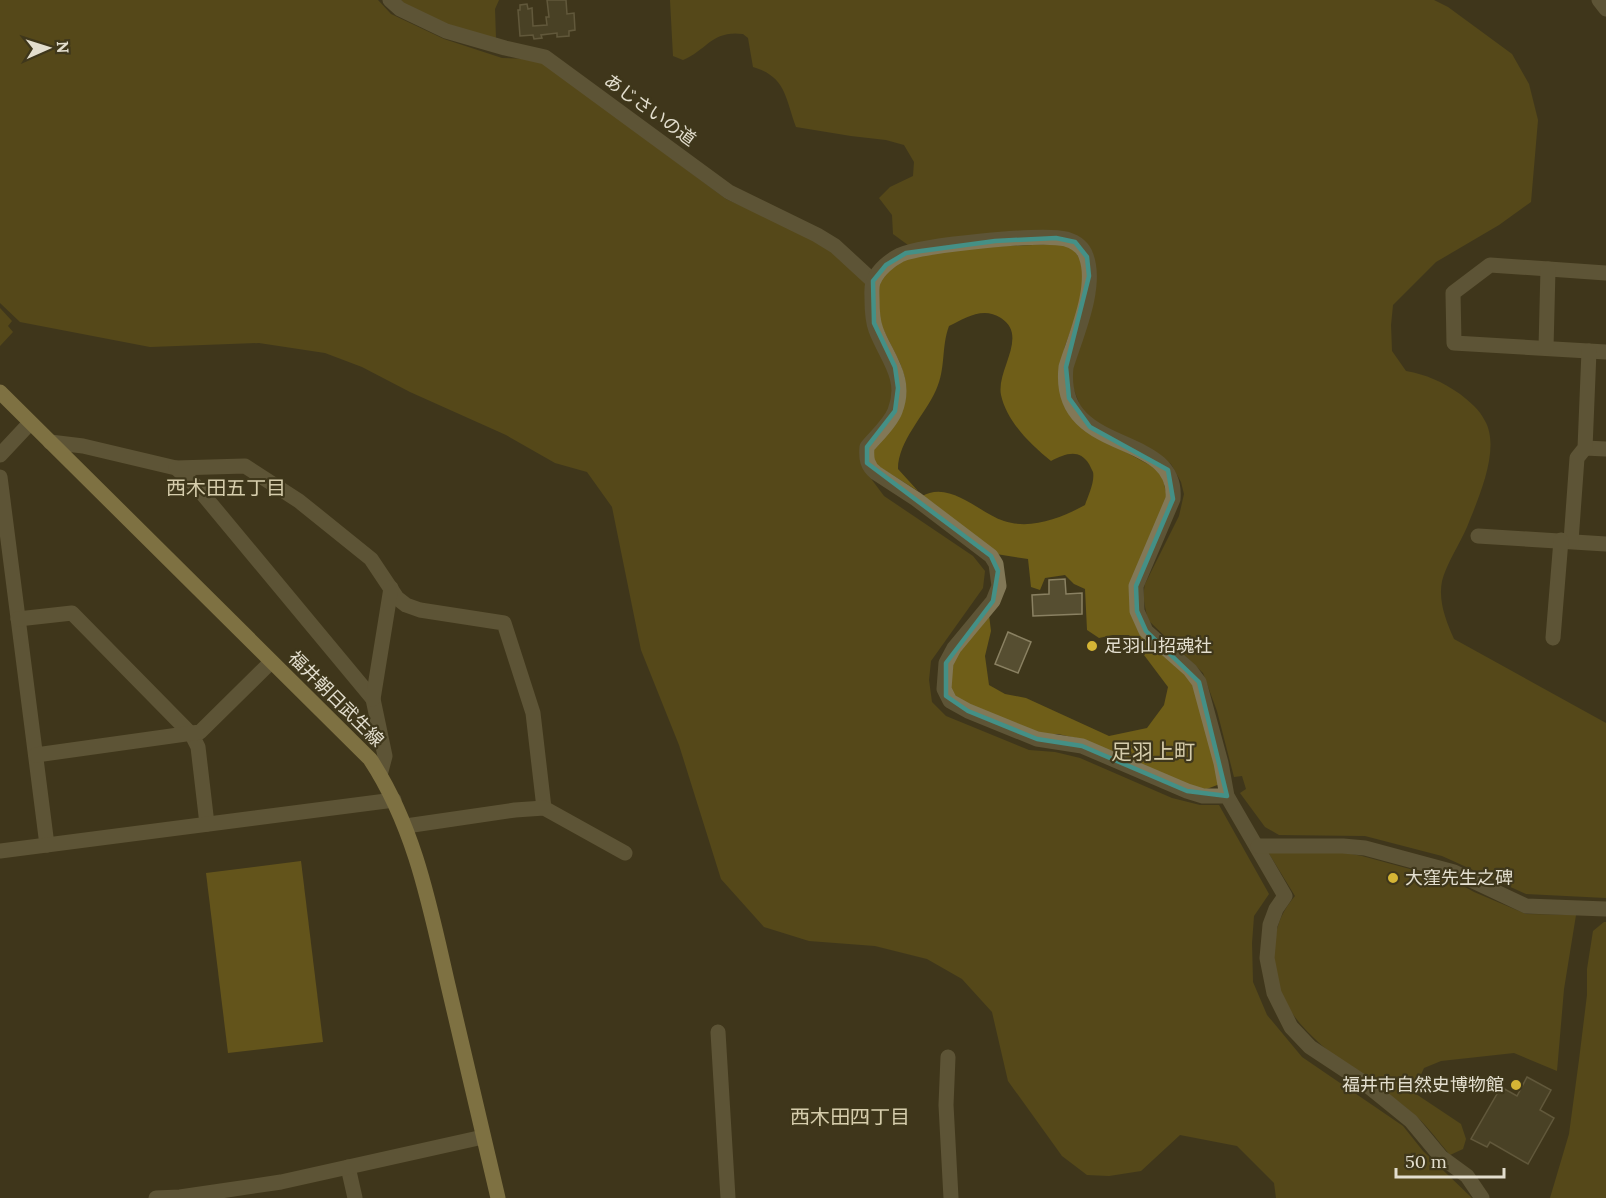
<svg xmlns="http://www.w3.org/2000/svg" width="1606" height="1198" font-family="Lora,'Noto Sans JP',serif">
<rect width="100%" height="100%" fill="#3f371b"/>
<g fill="#6f5e18">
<polygon points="0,0 378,0 391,14 444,39 502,58 532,59 542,62 726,199 817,240 869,282 891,366 894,395 888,414 869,437 866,472 884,496 973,556 985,571 983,588 931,661 929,680 932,702 946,716 1029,750 1055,752 1080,758 1172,798 1200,805 1219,805 1269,894 1254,916 1252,943 1253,982 1267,1015 1302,1057 1403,1126 1423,1151 1472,1198 1276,1198 1274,1183 1237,1146 1180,1135 1141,1171 1109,1176 1087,1175 1062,1156 1008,1081 992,1012 962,979 927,959 875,946 809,941 764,927 721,879 679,745 641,650 612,507 587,472 555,463 506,435 410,392 362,367 325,353 259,343 150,347 20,322 0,303"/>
<polygon points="401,0 499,0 495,9 496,39 449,26 405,4"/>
<path d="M670,0H1434L1448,7L1512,54L1529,84L1538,120L1531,202L1499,225L1436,262L1393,305L1391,325L1392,351L1406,371C1427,375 1441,381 1460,394C1470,402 1479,409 1485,421C1501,449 1478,499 1467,527C1460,543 1446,565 1442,581C1438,601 1446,621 1454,639L1606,723V898L1526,894L1442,856L1365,836L1279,835L1265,827L1240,793L1246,789L1242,776L1234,777L1217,711L1203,673L1148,620C1145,607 1142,597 1145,584L1179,516L1184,494L1181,482L1171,464L1157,454L1094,423L1083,413L1069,377L1080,332L1085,247L995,237L908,245L893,234L892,215L879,198L890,187L913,176L914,162L904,145L886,140L851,136L796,127C785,97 786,77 753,67L748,38L743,34C712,30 707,50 683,60L673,56Z"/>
<path d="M1056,244L1072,247L1082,262L1084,293L1065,346L1059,375L1060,386L1088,432L1161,471L1167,496L1130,598L1194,687L1220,784L1204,790L1187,786L1085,740L1058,734H1038L953,698L949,688L950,664L989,615L991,631L985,656L989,685L1005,694L1026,698L1109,736L1147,728L1164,705L1168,687L1129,635H1113L1099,638L1087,630L1085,589L1074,584L1065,575L1045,578L1040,590L1031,587L1028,559L996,554L921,497C949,479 979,513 1004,521C1031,530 1061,518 1085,505C1088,496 1095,482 1093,472C1093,472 1089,464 1089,464C1079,448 1065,454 1051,461C1031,445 1007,422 1001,395C996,370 1029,336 1001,318C983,306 965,318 949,326C941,347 946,369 936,390C925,415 898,441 898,469L918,491L873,463L874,444L905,378L900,363L879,321L877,283L901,259L958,248Z"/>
<polygon points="0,308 12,321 8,326 13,332 0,346"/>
<path d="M1268,852H1341L1362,856L1454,881L1474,892L1526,914L1576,915L1564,989L1557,1071L1514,1053L1441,1061L1424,1068L1413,1092L1461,1124L1466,1139L1463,1149L1450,1155C1439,1142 1429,1128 1417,1117C1367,1071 1272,1035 1274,955C1275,930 1279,915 1295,896Z"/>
<polygon points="1604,922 1606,922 1606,1198 1550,1198 1569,1134 1579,1060 1587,995 1587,969 1593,931"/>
</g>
<polygon fill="#8f781c" points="301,861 323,1042 228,1053 206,873"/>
<g fill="#564e31" stroke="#8a8162" stroke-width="1.5">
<polygon points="547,0 566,0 567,14 574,13 575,30 569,31 569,36 557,37 557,33 541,35 542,38 534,39 533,35 520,36 518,10 520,10 520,5 527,4 528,9 532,8 533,26 547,25 546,17 549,17"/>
<polygon points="1065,579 1066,594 1082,593 1082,614 1033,616 1032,595 1049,594 1049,580"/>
<polygon points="1008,632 1031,642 1018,673 995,664"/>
<polygon points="1527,1077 1551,1090 1540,1110 1554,1118 1528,1164 1490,1142 1487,1147 1471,1139 1501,1087 1517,1096"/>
</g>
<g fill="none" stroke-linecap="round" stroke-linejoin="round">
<g stroke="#827857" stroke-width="15">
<polyline points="390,0 400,9 446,31 505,48 545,57 729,192 817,235 835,246 873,281"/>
<polyline points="1599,0 1606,9"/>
<polyline points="1606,273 1490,265 1453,293 1454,343 1606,352"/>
<polyline points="1546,348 1548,269"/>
<polyline points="50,442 83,446 176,468 196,486 373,699 385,756 380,775"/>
<polyline points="1585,448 1606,449"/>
<polyline points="0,455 30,423"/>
<polyline points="176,468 245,466 299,501 371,559 397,598 406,605 420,610 504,623 533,713 544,808"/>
<polyline points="0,477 47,845"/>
<polyline points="1478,536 1606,544"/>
<polyline points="1571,541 1577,458 1585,448 1589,351"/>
<polyline points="18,619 72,613 192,735 198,747 207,824"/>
<polyline points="1553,638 1561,540"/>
<polyline points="373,699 391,588"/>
<polyline points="36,755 200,732 271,662"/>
<path d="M1227,796H1203L1187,791L1082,746L1037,739L968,711L950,701L944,689L946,663L954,648L993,601L999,586L996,564L991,556L916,499L876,473C867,466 866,458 867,447C876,436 890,424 895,411C908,378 886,357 876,330C872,320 872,308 872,298C872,293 871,285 874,280C878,270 890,260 900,255C922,245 1042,233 1066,239C1076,242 1083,247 1086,256C1098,287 1075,337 1066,367C1056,458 1179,429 1173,499L1136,586L1137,611L1146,631L1190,670L1199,682L1221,763L1227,796L1285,896L1276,909L1270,925L1267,958L1274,993L1291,1027L1310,1047L1363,1082L1411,1121L1441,1157L1467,1176L1482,1198"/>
<polyline points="406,826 515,810 544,808 625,853"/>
<polyline points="1258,846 1343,846 1365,848 1454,872 1526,906 1606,909"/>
<polyline points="0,851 394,800"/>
<polyline points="718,1032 728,1198"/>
<polyline points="948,1057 946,1105 951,1198"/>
<polyline points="348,1167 355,1198"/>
<polyline points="156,1198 180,1197 281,1182 483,1137"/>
</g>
<path stroke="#cbb872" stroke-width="15" d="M0,392L370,759C415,827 430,907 448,985C465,1056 481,1127 498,1198"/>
</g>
<path d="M0 0H1606V1198H0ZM1056,238L1075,242L1087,257L1089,276L1066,367L1069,398L1090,427L1168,470L1173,499L1136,586L1137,611L1146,631L1199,682L1227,796L1187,791L1082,746L1037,739L968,711L946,696V663L993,601L998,571L991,556L867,463V447L895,411L898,388L895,367L874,323L873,281L886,265L906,253L995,241Z" fill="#3f371b" fill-opacity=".55" fill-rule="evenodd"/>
<path fill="none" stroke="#449086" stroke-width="4.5" stroke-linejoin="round" d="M1056,238L1075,242L1087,257L1089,276L1066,367L1069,398L1090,427L1168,470L1173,499L1136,586L1137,611L1146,631L1199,682L1227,796L1187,791L1082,746L1037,739L968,711L946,696V663L993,601L998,571L991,556L867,463V447L895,411L898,388L895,367L874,323L873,281L886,265L906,253L995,241Z"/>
<g fill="#d5b535" stroke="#3f371b" stroke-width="2">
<circle cx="1092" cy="646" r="6"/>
<circle cx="1393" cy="878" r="6"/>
<circle cx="1516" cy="1085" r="6"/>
</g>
<g text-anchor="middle" stroke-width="4.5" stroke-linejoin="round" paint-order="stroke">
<g font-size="18" fill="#e3dece" stroke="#3f371b">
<text transform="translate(650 110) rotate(36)" y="6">あじさいの道</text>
<text transform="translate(336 699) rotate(45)" y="6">福井朝日武生線</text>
</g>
<g font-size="18" fill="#e3dece" stroke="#3f371b" text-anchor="start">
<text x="1104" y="652">足羽山招魂社</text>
<text x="1405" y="884">大窪先生之碑</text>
<text x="1504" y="1091" text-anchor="end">福井市自然史博物館</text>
</g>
<g font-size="20" fill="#d6cdac" stroke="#3f371b">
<text x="226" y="495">西木田五丁目</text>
<text x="850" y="1124">西木田四丁目</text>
</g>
<g font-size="21" fill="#d6cdac" stroke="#3f371b">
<text x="1153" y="759">足羽上町</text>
</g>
</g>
<g transform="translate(48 48) rotate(87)" stroke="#3f371b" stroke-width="4.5" paint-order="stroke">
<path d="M0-4.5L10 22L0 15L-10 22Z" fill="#e3dece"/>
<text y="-9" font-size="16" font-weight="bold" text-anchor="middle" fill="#e3dece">N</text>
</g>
<path d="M1396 1168v9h108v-9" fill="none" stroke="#e3dece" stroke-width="3"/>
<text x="1405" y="1168" font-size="18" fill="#e3dece" stroke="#3f371b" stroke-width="4.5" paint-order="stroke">50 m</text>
</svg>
